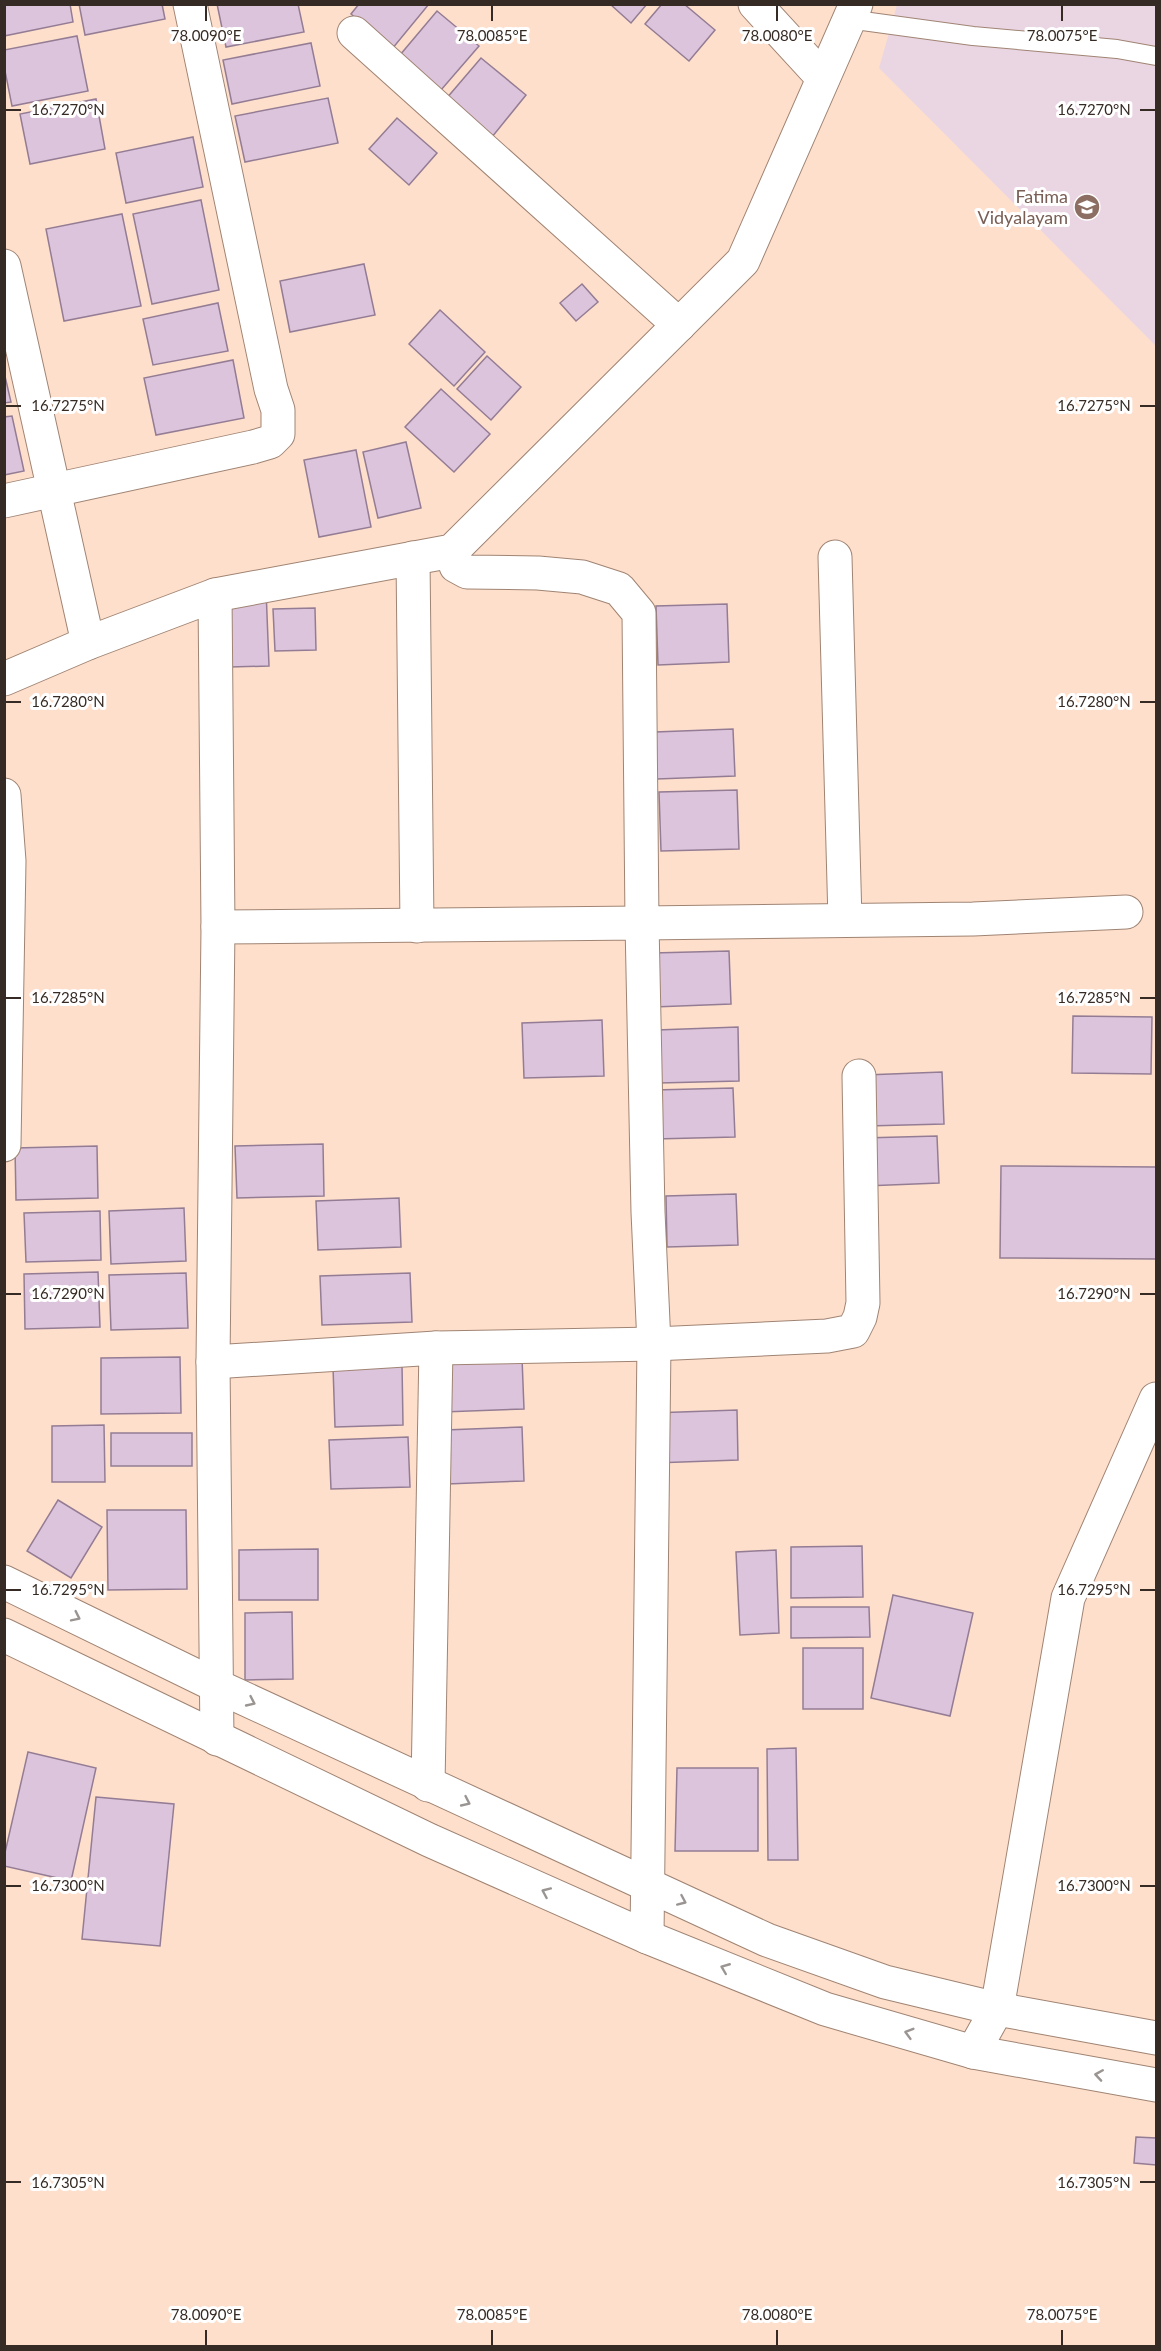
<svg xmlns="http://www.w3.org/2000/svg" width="1161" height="2351" font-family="Lato,sans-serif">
<rect width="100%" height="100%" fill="#fedfcc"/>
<polygon fill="#ead5e2" points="897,5 1156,5 1156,346 879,68"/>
<g fill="#dcc4dc" stroke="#947d94" stroke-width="1.5">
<polygon points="4,4 70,4 73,22 4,36"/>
<polygon points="79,4 162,4 165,19 85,35"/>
<polygon points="217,4 298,4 304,32 226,47"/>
<polygon points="359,4 429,4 392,49 351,14"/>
<polygon points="610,4 647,4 631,23"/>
<polygon points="662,4 684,4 715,30 689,61 645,24"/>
<polygon points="437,11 479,46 441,90 400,55"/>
<polygon points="77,36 88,91 12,106 4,66 4,50"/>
<polygon points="311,43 320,86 232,104 223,60"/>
<polygon points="481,58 526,95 492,137 446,99"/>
<polygon points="328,98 338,143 245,162 235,116"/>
<polygon points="96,99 105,149 30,164 20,114"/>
<polygon points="397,118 437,153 409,185 369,149"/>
<polygon points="193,137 203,187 126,203 116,153"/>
<polygon points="201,200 219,290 152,304 133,214"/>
<polygon points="122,214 141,306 64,321 46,229"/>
<polygon points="364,264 375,315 290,332 280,281"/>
<polygon points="582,284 598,302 576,321 560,303"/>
<polygon points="218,303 228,351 153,365 143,319"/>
<polygon points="440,310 485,352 454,386 409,344"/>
<polygon points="487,356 521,387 491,420 457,389"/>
<polygon points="233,360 244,418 156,435 144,378"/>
<polygon points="4,372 11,402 4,403"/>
<polygon points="441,389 490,434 454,472 405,427"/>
<polygon points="12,416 24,471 4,475 4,417"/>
<polygon points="406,442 421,508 378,518 363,452"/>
<polygon points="356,450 371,527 319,537 304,460"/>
<polygon points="266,589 269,666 230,667 227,591"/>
<polygon points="727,604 729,662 658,665 656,606"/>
<polygon points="315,608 316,650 275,651 273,609"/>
<polygon points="733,729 735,776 657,779 655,732"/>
<polygon points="737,790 739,849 661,851 659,792"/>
<polygon points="729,951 731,1004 654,1007 653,953"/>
<polygon points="1073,1016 1152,1017 1151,1074 1072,1073"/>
<polygon points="602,1020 604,1076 524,1078 522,1023"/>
<polygon points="738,1027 739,1081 659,1083 657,1030"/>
<polygon points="942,1072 944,1124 867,1126 865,1075"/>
<polygon points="733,1088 735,1137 655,1139 654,1090"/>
<polygon points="937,1136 939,1183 865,1186 863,1138"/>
<polygon points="323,1144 324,1196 237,1198 235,1146"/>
<polygon points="97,1146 98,1198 16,1200 15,1148"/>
<polygon points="1001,1166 1156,1167 1156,1259 1000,1258"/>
<polygon points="736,1194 738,1245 667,1247 666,1196"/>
<polygon points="399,1198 401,1247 318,1250 316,1201"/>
<polygon points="184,1208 186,1261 111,1264 109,1211"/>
<polygon points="100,1211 101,1260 26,1262 24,1213"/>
<polygon points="98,1272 100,1327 25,1329 24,1274"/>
<polygon points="186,1273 188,1328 111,1330 109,1275"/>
<polygon points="410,1273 412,1322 322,1325 320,1276"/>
<polygon points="180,1357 181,1413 101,1414 101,1358"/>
<polygon points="522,1358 524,1409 443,1412 441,1360"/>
<polygon points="402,1364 403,1425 335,1427 333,1367"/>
<polygon points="737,1410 738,1460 654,1463 652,1413"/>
<polygon points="104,1425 105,1482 52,1482 52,1426"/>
<polygon points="522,1427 524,1481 447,1484 445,1430"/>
<rect x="111" y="1433" width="81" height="33"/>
<polygon points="408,1437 410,1487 331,1489 329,1440"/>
<polygon points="58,1500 102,1527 71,1578 27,1551"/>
<polygon points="107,1510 186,1510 187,1589 108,1590"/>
<polygon points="862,1546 863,1597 791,1598 791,1547"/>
<polygon points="318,1549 318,1600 239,1600 239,1550"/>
<polygon points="776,1550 779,1633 740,1635 736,1552"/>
<polygon points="893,1595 973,1613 950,1716 871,1698"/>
<polygon points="791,1607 869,1607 870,1637 791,1638"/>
<polygon points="292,1612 293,1679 245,1680 245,1613"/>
<rect x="803" y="1648" width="60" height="61"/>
<polygon points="796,1748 798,1860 768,1860 767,1749"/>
<polygon points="28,1752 96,1768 71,1881 4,1866 4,1857"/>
<polygon points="677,1768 758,1768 758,1851 675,1851"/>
<polygon points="96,1797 174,1804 160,1946 82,1939"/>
<polygon points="1136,2137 1156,2138 1156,2165 1134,2163"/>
</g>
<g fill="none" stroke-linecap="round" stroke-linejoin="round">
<defs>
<polyline id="service" points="848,19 973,36 1117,49 1156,56"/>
<g id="minor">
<polyline points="755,4 823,78"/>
<polyline points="354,33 679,325"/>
<polyline points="4,266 88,643"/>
<polyline points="4,501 253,447 270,442 278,434 278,410 271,389 190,4"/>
<polyline points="452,551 456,566 467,572 538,573 582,577 619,589 639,613 642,923 973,919 1126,912"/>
<polyline points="835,557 845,920"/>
<polyline points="413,558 417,926"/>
<polyline points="215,595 452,551 743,261 856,4"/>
<polyline points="4,679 88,643 215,595 218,927 213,1362 217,1739"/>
<polyline points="4,795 9,861 4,1145"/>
<polyline points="218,927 642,923 648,1212 654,1344 647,1937"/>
<polyline points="213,1362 436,1348 654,1344 827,1336 853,1331 860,1317 863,1303 859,1076"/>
<polyline points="428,1785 436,1348"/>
<polyline points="973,2052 997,2009 1068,1598 1156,1399"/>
</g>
<g id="primary">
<polyline points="4,1582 217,1686 767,1940 885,1982 997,2009 1156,2038"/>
<polyline points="4,1635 429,1840 647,1937 825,2009 973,2052 1156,2085"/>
</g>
</defs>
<use href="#service" stroke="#a08473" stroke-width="20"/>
<use href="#minor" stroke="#a08473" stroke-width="35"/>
<use href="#primary" stroke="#a08473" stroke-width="35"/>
<use href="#service" stroke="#fff" stroke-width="18"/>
<use href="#minor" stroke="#fff" stroke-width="33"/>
<use href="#primary" stroke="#fff" stroke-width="33"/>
</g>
<defs><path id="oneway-chevron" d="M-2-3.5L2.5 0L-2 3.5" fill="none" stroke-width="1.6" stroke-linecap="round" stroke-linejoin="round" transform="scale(1.5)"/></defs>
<g stroke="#9a9592">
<use href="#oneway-chevron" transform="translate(76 1617) rotate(26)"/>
<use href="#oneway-chevron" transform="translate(251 1702) rotate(25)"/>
<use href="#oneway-chevron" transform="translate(466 1802) rotate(25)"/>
<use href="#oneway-chevron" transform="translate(546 1892) rotate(-156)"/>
<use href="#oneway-chevron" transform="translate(682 1901) rotate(24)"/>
<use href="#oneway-chevron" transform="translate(725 1968) rotate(-158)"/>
<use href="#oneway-chevron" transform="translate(909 2033) rotate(-164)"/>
<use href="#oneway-chevron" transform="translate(1099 2075) rotate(-171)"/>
</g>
<path fill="none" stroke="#362b24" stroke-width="2" d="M206,6V21M492,6V21M777,6V21M1062,6V21M6,110H21M1140,110H1155M6,406H21M1140,406H1155M6,702H21M1140,702H1155M6,998H21M1140,998H1155M6,1294H21M1140,1294H1155M6,1590H21M1140,1590H1155M6,1886H21M1140,1886H1155M6,2182H21M1140,2182H1155M206,2330V2345M492,2330V2345M777,2330V2345M1062,2330V2345"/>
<defs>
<symbol id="school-disc" viewBox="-11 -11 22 22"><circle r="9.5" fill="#8d6e63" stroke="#fff"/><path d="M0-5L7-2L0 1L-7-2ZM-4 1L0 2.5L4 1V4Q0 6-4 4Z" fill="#fff"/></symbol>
</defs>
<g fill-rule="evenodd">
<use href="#school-disc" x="1072" y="192" width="30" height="30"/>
</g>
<g text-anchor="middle" stroke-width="6" stroke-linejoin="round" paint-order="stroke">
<g font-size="18" fill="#785e54" stroke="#fff" text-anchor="end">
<text x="1068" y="203">Fatima<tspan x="1068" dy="21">Vidyalayam</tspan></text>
</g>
</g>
<g font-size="15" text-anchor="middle" fill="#362b24" stroke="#fff" stroke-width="6" stroke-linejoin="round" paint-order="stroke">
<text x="206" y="41">78.0090°E</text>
<text x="492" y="41">78.0085°E</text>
<text x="777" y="41">78.0080°E</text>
<text x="1062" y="41">78.0075°E</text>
<text x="1094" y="115">16.7270°N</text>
<text x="68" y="115">16.7270°N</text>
<text x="1094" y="411">16.7275°N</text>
<text x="68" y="411">16.7275°N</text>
<text x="1094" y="707">16.7280°N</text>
<text x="68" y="707">16.7280°N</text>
<text x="68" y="1003">16.7285°N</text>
<text x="1094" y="1003">16.7285°N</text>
<text x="68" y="1299">16.7290°N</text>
<text x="1094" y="1299">16.7290°N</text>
<text x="1094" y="1595">16.7295°N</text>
<text x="68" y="1595">16.7295°N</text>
<text x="1094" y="1891">16.7300°N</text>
<text x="68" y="1891">16.7300°N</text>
<text x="68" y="2188">16.7305°N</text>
<text x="1094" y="2188">16.7305°N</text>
<text x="206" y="2320">78.0090°E</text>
<text x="492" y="2320">78.0085°E</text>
<text x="777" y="2320">78.0080°E</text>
<text x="1062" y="2320">78.0075°E</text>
</g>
<rect width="1161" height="2351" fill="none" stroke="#362b24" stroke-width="12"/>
</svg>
